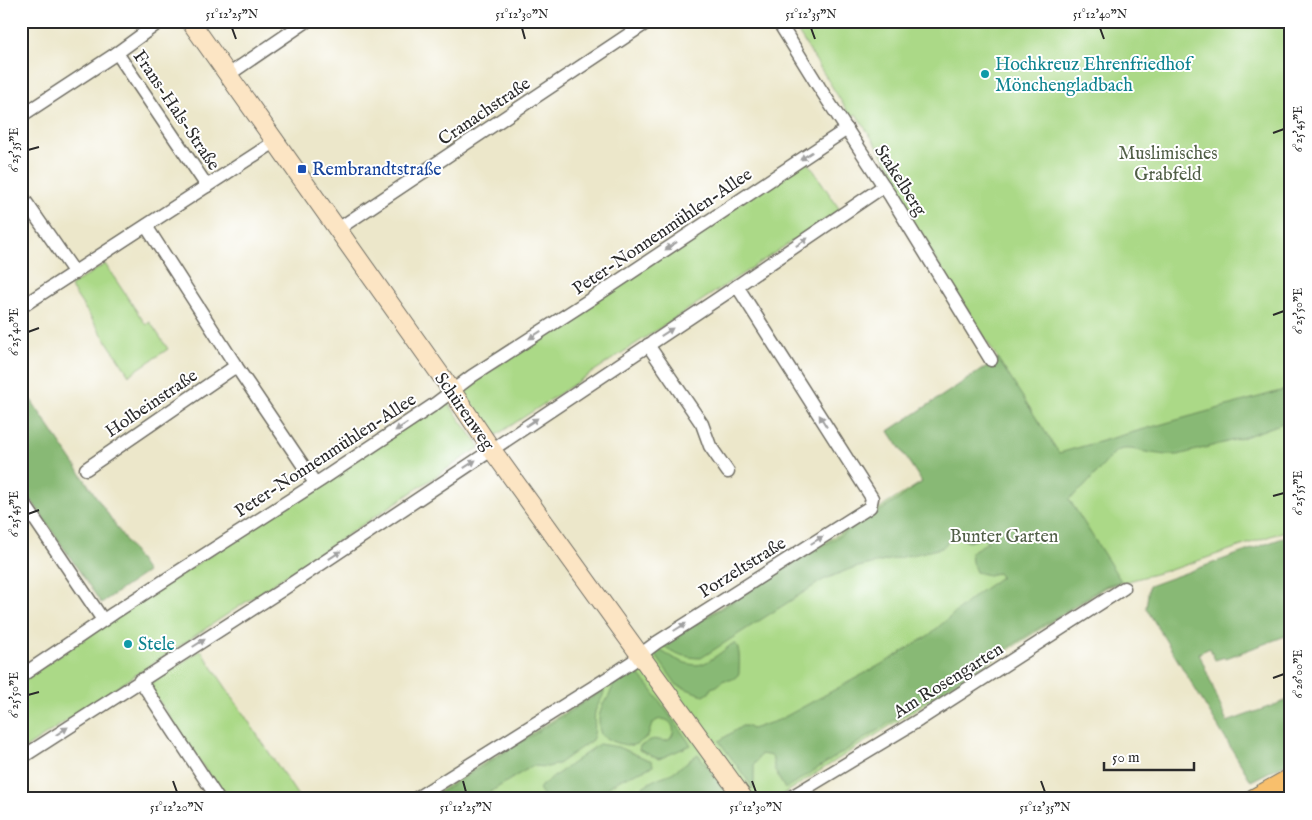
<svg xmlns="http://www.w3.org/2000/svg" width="1312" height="820" font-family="'IM FELL English',serif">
<rect width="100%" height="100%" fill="#fff"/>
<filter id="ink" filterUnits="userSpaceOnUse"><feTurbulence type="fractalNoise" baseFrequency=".02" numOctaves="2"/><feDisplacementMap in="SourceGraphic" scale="10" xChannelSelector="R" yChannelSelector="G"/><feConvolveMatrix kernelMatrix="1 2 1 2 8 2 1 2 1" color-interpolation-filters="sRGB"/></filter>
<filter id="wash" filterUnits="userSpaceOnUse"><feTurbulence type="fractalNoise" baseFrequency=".0096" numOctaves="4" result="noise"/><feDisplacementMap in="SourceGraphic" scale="20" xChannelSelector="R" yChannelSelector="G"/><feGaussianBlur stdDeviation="1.12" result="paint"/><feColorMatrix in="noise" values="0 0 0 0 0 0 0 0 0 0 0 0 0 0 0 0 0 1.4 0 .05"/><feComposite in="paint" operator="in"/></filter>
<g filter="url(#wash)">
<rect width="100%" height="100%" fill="#ece7ca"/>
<g fill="#abd987" stroke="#6b8259">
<polygon points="791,21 1291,21 1291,529 1177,568 1106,587 776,799 426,799 634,669 656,647 922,482 889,431 998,359 888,183 897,177 856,114 851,117"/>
<polygon points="806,159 840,210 495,436 462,390"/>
<polygon points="105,264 146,325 150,322 168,349 129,375 70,286"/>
<polygon points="445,399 480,447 21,751 21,681"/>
<polygon points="201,650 300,799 225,799 148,685"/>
</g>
<g fill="#88b974" stroke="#5a7250">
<path d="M998,359L1059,453L1291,388V420L1242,438L1178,455H1166L1151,453L1131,449H1122L1115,452L1084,487L1069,499L1121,581L1105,586L785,789L775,771L772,756L761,754L754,765V789L719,741L742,726H747L752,729L779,720L891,659L929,635L977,594L1001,577L998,573L988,575L976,572L972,562L971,552L988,542L983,538L968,542L957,535L953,536L942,548L850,569L823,580L701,658C687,658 674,654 662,645L896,501L922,482L889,431Z"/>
<polygon points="21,385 147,572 101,603 21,485"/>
<polygon points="1291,535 1291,634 1226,658 1225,657 1215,660 1210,648 1199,653 1227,722 1291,699 1291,761 1251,781 1146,608 1149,586"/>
<path d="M732,644H736C741,653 739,664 739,674C734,679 731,681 724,680L717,686L711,688L709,693L704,696L677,685L654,653L658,649C669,656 689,668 702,664C709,662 726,649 732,644Z"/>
<path d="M632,672H635L639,675L648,685L691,745L659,759L639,750L640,746C644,745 647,741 651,740C658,737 666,746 672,736C673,733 674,731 673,728C671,718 657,716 652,725C650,728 650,732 648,736C644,739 639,743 634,745C626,747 607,740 601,735L599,727V716L603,704L609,696L614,684Z"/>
<path d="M604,690C604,698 597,704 595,712C593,722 597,730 592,740L558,764L548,767L532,766L479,799H430Z"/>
<path d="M599,744L618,747L649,760L652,761L653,766C632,776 613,778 598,799H544L539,789L542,785Z"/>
<polygon points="698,754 732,799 634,799 637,792 642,787 656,779 672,773"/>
</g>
</g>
<g filter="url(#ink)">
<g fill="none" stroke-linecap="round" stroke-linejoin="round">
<defs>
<g id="minor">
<polyline points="778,21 819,87 891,197 991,360"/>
<polyline points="117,53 207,186"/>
<polyline points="228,75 307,21"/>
<polyline points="21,116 117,53 158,23"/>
<polyline points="21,195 75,273"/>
<polyline points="146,226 236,366 315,483"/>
<polyline points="338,229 649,21"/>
<polyline points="21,307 276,141"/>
<polyline points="648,345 702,424 710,446 728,472"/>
<polyline points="86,469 236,366"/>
<polyline points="21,499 103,620"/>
<polyline points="21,676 114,613 321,480 435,404 472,376 608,288 847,129"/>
<polyline points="140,680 218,799"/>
<polyline points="21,758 282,590 737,286 884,186"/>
<polyline points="415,799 606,679 632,662 640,655 656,643 870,507 872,498 737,286"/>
<polyline points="788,799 919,720 1124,588"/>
</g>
<polyline id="secondary" points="190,21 452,391 492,450 744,799"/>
<g id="primary">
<polyline points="1253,799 1291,778"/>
<polyline points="1289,799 1291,798"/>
</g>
</defs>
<use href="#minor" stroke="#6f6d63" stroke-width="15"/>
<use href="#secondary" stroke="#6f6d63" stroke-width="20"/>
<use href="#primary" stroke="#6f6d63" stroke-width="21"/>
<use href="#minor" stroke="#fff" stroke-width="12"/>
<use href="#secondary" stroke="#fce5c4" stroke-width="18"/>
<use href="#primary" stroke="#f8bf6c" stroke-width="19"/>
</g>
<defs><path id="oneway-solid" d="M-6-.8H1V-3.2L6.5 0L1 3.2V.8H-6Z" transform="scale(1.25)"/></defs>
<g fill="#a0a0a0">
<use href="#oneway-solid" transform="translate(806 156) rotate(147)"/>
<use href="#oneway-solid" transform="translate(802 242) rotate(-34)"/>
<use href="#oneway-solid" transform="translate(671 246) rotate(146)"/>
<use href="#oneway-solid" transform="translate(667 332) rotate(-33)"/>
<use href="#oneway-solid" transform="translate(535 335) rotate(147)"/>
<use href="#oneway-solid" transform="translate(823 421) rotate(-122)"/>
<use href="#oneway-solid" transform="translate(532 422) rotate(-34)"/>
<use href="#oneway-solid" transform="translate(401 427) rotate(147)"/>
<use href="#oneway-solid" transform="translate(470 464) rotate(-34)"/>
<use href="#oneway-solid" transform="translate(817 540) rotate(-32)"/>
<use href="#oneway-solid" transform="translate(335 555) rotate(-34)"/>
<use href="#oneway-solid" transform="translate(680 627) rotate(-32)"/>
<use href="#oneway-solid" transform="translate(199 643) rotate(-32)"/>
<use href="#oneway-solid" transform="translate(62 731) rotate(-33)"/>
</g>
</g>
<path fill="none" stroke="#2b2b2b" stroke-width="2" d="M232,28L236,39M522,28L525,39M811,28L815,39M1100,28L1104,39M1273,133L1284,129M28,150L39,147M1273,315L1284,311M28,332L39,328M1273,496L1284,493M28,514L39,510M1273,678L1284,674M28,695L39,692M173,781L177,792M463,781L466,792M752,781L756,792M1041,781L1045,792"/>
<g fill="#0f9aa8" stroke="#fff" stroke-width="2">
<circle cx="985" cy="74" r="5"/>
<circle cx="128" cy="644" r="5"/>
</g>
<rect fill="#1a4fb4" stroke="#fff" stroke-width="2" x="297" y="164" width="10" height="10" rx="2.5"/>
<g text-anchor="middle" stroke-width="4" stroke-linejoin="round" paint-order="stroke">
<g font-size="18" fill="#0d838f" stroke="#fff" text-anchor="start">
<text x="995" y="70">Hochkreuz Ehrenfriedhof<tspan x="995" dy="21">Mönchengladbach</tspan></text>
<text x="138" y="650">Stele</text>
</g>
<g font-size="18" fill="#2b2b2b" stroke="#fff">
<text transform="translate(177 110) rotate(56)" y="6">Frans-Hals-Straße</text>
<text transform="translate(484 111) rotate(-34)" y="6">Cranachstraße</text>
<text transform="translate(901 180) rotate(57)" y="6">Stakelberg</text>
<text transform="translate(662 231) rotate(-34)" y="6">Peter-Nonnenmühlen-Allee</text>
<text transform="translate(151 403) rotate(-34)" y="6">Holbeinstraße</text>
<text transform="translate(465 411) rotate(55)" y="6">Schürenweg</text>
<text transform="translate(325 455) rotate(-33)" y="6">Peter-Nonnenmühlen-Allee</text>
<text transform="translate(742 567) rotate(-32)" y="6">Porzeltstraße</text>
<text transform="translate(948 680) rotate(-32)" y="6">Am Rosengarten</text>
</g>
<g font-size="18" fill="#515f47" stroke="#fff">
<text x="1168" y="159">Muslimisches<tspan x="1168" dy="21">Grabfeld</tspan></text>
<text x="1004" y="542">Bunter Garten</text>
</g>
<g font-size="18" fill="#164399" stroke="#fff" text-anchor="start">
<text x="312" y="175">Rembrandtstraße</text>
</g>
</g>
<rect width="1312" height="820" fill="none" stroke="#fff" stroke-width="55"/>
<path d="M1104 762v8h90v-8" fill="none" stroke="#2b2b2b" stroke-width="2.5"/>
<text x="1112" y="762" font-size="15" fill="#2b2b2b" stroke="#ffffff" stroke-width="4" paint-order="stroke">50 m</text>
<rect x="28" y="28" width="1256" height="764" fill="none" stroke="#2b2b2b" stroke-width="2"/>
<g font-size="12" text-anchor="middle" fill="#2b2b2b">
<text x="232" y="18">51°12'25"N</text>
<text x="522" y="18">51°12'30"N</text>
<text x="811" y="18">51°12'35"N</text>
<text x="1100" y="18">51°12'40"N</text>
<text transform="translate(1298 129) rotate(-90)" y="4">6°25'45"E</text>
<text transform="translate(14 150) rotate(-90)" y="4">6°25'35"E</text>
<text transform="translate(1298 311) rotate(-90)" y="4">6°25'50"E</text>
<text transform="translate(14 332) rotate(-90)" y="4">6°25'40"E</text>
<text transform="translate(1298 493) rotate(-90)" y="4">6°25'55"E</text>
<text transform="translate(14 514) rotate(-90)" y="4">6°25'45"E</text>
<text transform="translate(1298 674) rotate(-90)" y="4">6°26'00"E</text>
<text transform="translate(14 695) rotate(-90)" y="4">6°25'50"E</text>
<text x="177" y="811">51°12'20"N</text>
<text x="466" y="811">51°12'25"N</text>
<text x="756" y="811">51°12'30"N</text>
<text x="1045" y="811">51°12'35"N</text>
</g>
</svg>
